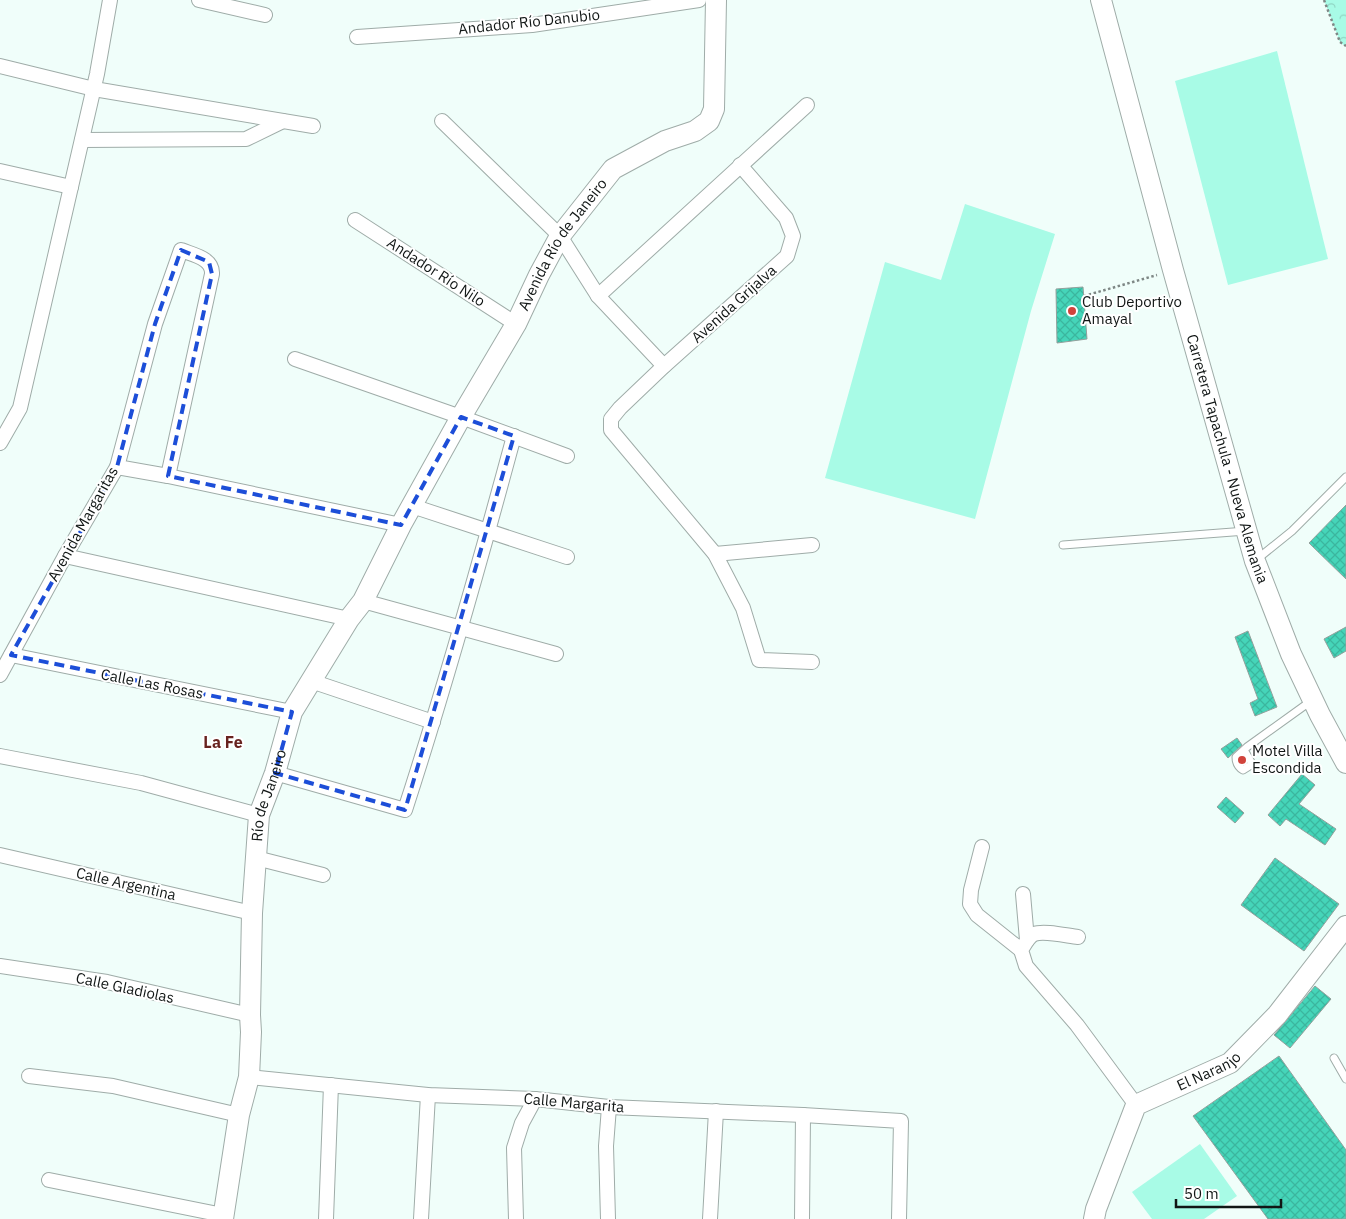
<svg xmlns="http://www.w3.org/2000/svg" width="1346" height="1219" font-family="'IBM Plex Sans',sans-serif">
<defs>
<pattern id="park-crowns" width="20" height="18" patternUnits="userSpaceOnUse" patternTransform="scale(1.25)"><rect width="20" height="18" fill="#a8fbe6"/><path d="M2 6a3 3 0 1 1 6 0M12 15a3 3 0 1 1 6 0" fill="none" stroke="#90d6c4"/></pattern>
<pattern id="building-cross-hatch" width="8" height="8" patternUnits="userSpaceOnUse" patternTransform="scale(1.25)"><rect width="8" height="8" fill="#45d5b9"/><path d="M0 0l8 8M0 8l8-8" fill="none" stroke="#3bb69e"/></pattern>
</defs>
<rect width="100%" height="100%" fill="#f0fefa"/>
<polygon fill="url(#park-crowns)" points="1324,0 1346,0 1346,47 1340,42"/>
<g fill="#a8fbe6">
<polygon points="1277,51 1328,259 1228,285 1175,81"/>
<polygon points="965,204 1055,234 1031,311 975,519 825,478 885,262 941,280"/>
<polygon points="1200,1144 1237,1196 1204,1219 1152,1219 1132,1192"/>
</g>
<g fill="url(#building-cross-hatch)" stroke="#93a09c">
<polygon points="1083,287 1087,339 1057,343 1056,289"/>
<polygon points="1346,505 1346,579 1309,543"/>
<polygon points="1346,627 1346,651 1334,658 1324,639"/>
<polygon points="1248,631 1277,707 1255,716 1250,703 1258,699 1235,637"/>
<polygon points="1237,738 1242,745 1228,758 1221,749"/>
<polygon points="1302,774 1315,785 1299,804 1336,829 1325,845 1286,819 1280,826 1268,815"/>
<polygon points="1226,797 1244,813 1235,823 1217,807"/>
<polygon points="1275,858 1339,904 1304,951 1241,905"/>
<polygon points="1315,986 1331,999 1290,1048 1274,1035"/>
<polygon points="1279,1056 1346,1150 1346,1219 1268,1219 1193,1116"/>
</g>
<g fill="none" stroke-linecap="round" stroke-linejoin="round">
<defs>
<g id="lane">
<polyline points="1063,545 1246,531"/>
<polyline points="1256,560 1292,531 1346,477"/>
<path d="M1244,750L1251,762V765L1243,770C1238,767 1236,763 1236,757L1247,747L1311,701"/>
<polyline points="1334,1058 1346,1079"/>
</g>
<g id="street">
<polyline points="199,0 265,15"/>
<polyline points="357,37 532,25 699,0"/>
<polyline points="0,66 94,89 313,126"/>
<polyline points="442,121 560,236 598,296 664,366"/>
<polyline points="82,140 246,139 283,121"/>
<polyline points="740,165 786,218 793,236 787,256 664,366 620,408 611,419 611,430 715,554 743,608 759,660 812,662"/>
<polyline points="0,171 71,187"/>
<polyline points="355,220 516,324"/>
<polyline points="598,296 807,105"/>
<polyline points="295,359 461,417 567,456"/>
<polyline points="0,443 20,408 97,74 110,0"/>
<polyline points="117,467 168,476 401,525"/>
<polyline points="412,506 567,557"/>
<polyline points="715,554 812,545"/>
<polyline points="65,556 349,619"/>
<polyline points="363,601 556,654"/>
<polyline points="11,655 292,712"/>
<path d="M0,675L65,556L117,467L155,324L181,250C193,255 213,258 212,274L168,476"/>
<polyline points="311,681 433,722"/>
<polyline points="0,756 141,783 259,815"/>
<path d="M275,773L405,810C445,687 480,562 514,436"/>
<polyline points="982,847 971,890 970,904 977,915 1021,950"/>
<polyline points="0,855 252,913"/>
<polyline points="256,858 323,875"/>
<polyline points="1023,894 1027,940"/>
<path d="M1078,937C1068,936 1044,930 1034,934C1028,937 1025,944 1021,950L1026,966L1077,1025L1136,1105"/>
<polyline points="0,966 107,982 250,1015"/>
<polyline points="29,1076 113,1086 239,1115"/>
<polyline points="249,1077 428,1095 535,1099 609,1107 803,1115 901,1121 899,1219"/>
<polyline points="49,1180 223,1215"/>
<polyline points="326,1219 331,1085"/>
<polyline points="421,1219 428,1095"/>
<polyline points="516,1219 514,1148 522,1123 535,1099"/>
<polyline points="608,1219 606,1146 609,1107"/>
<polyline points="710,1219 716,1111"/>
<polyline points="802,1219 803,1115"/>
</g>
<g id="secondary">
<path id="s1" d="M1101,0L1173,270L1255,561L1291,654L1320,715L1346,763"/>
<path id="s2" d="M223,1219L239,1115L249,1077L251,1032L250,1015L252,913L259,815L275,773L292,712L349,619L363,601L401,525L461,417L516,324L539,275L560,236L613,169L665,141L695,131L709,121L714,109L716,0"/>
<path id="s3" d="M1094,1219L1096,1209L1136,1105L1230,1063L1277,1015L1346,926"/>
</g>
</defs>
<use href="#lane" stroke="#9faca8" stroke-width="9"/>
<use href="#street" stroke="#9faca8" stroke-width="16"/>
<use href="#secondary" stroke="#9faca8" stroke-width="22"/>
<g stroke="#7e8785" stroke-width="2.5" stroke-dasharray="2.5 2.5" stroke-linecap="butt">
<polyline points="1324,0 1340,42 1346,46"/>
<polyline points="1084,296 1157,275"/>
</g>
<use href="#lane" stroke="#fff" stroke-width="7"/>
<use href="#street" stroke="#fff" stroke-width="14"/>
<use href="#secondary" stroke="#fff" stroke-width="20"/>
</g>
<path fill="none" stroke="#1d4ed8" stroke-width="4" stroke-dasharray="10 6" stroke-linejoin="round" d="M181,250L209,262L212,274L168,476L401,525L461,417L514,436L405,810L275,773L292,712L11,655L117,467L155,324Z"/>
<g fill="#d1433c" stroke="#fff" stroke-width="2">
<circle cx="1072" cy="311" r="5"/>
<circle cx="1242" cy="760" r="5"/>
</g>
<g text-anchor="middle" stroke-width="4" stroke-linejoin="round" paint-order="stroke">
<g font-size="15" fill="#111615" stroke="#fff">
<text transform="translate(529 22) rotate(-6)" y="5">Andador Río Danubio</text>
<text dy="5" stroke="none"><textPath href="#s2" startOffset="1056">Avenida Río de Janeiro</textPath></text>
<text transform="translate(436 272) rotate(33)" y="5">Andador Río Nilo</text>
<text transform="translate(734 304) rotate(-42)" y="5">Avenida Grijalva</text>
<text dy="5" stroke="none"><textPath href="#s1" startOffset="476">Carretera Tapachula - Nueva Alemania</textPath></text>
<text transform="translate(83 524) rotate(-61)" y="5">Avenida Margaritas</text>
<text transform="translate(152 684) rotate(11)" y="5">Calle Las Rosas</text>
<text dy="5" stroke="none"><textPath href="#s2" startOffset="428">Río de Janeiro</textPath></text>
<text transform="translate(126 884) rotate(13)" y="5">Calle Argentina</text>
<text transform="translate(125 988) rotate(12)" y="5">Calle Gladiolas</text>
<text dy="5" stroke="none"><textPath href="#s3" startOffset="202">El Naranjo</textPath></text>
<text transform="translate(574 1103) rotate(5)" y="5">Calle Margarita</text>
</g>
<g font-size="15" fill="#111615" stroke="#fff" text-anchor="start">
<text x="1082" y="307">Club Deportivo<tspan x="1082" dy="17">Amayal</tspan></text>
<text x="1252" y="756">Motel Villa<tspan x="1252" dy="17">Escondida</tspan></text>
</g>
<g font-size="16" font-weight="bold" fill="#68231f" stroke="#fff">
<text x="223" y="748">La Fe</text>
</g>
</g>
<path d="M1176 1199v8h105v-8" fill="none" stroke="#111615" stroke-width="2.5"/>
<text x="1184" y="1199" font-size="15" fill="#111615" stroke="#ffffff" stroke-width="4" paint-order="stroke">50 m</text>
</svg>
